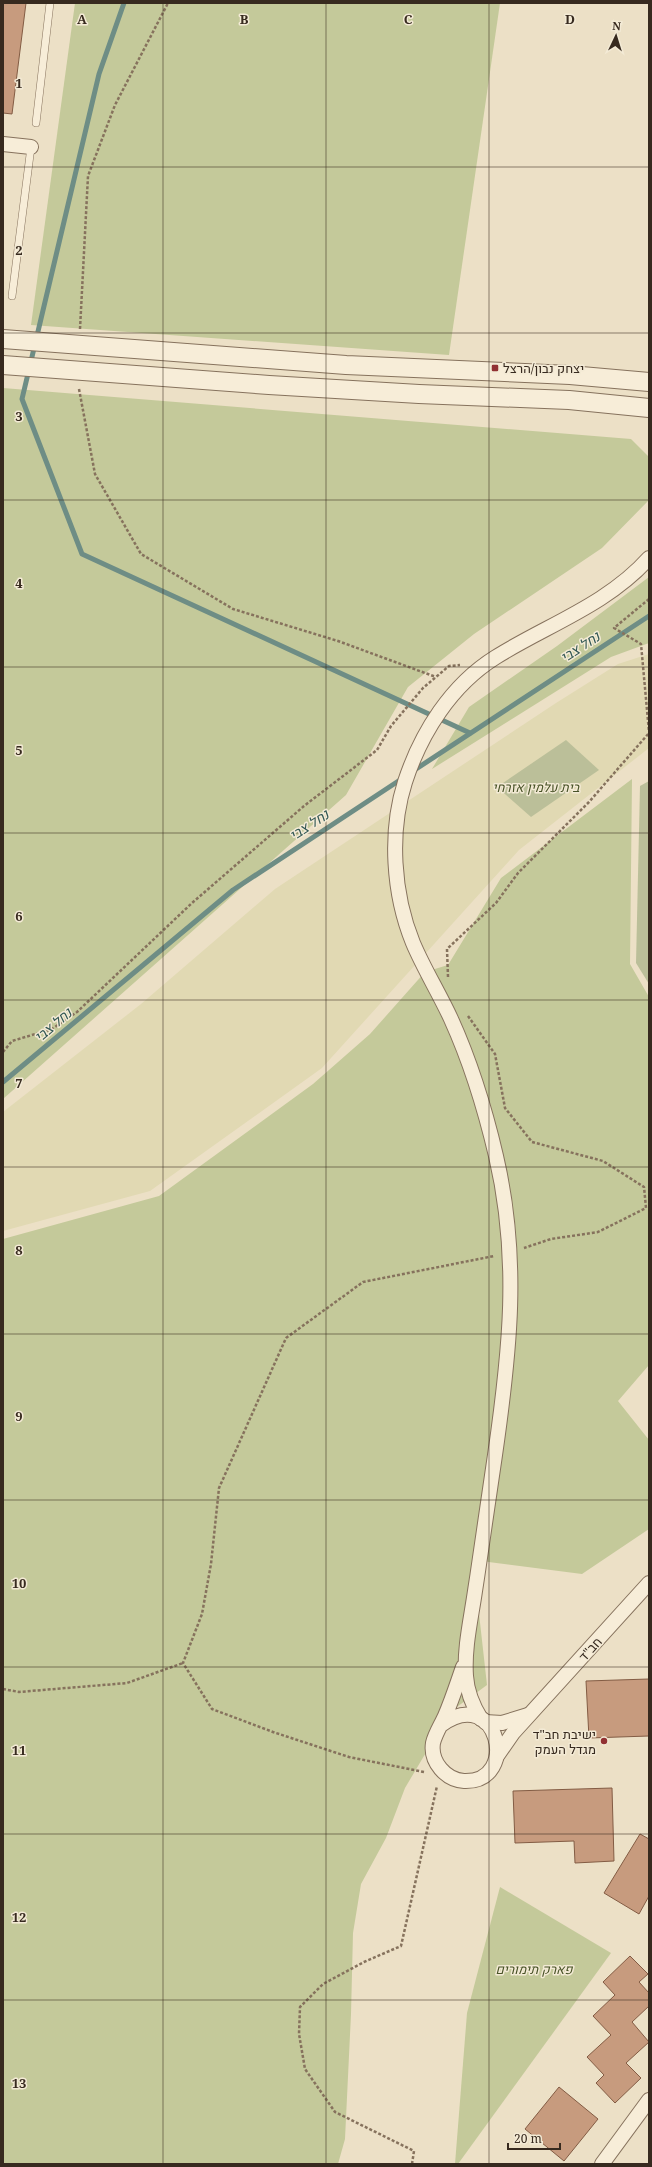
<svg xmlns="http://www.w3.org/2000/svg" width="652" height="2167" font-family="'Noto Serif',Heebo,serif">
<rect width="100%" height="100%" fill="#ece0c6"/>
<polygon fill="#e1d9b3" points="649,654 649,748 519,850 322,1068 150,1191 3,1231 3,1112 141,1004 275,889 556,703 618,664"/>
<g fill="#c4c99a">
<polygon points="75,3 500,3 449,355 31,325"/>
<polygon points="3,388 631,439 649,457 649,500 602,548 474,634 408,687 346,795 3,1099"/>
<polygon points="649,577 649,643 611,657 432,769 469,707 557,646"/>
<polygon points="632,779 630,964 649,997 649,1365 618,1401 649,1440 649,1529 582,1574 473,1560 487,1685 450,1712 405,1788 386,1838 361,1884 353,1933 351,2014 345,2139 338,2164 3,2164 3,1239 159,1196 313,1084 370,1034 425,972 448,965 501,878"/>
<polygon points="500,1887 611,1953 458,2164 455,2164 467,2013"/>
</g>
<g fill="#bbbf99">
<polygon points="566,740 599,770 531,817 497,787"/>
<polygon points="649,781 649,984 636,963 640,786"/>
</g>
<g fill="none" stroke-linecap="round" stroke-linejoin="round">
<g stroke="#6e8d85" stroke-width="5">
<polyline points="124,3 99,74 22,399 82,554 470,733"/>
<polyline points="413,771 649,616"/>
<polyline points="3,1082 233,890 403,778"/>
</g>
</g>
<g fill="#c79b7e" stroke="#835c44">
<polygon points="3,3 26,3 12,114 3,113"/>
<polygon points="649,1679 649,1736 589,1738 586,1681"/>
<polygon points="612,1788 614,1861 575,1863 574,1841 515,1843 513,1791"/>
<polygon points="640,1834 649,1839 649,1896 639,1914 604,1893"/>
<polygon points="630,1956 648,1974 639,1982 649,1993 649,2006 632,2022 649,2042 626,2063 641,2078 615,2103 596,2083 604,2075 587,2057 611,2035 593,2016 615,1995 603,1982"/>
<polygon points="559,2087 598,2119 564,2161 525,2129"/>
</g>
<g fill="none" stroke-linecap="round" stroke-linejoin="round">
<defs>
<g id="service">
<polyline points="36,123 50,3"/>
<polyline points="12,296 31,147"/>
</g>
<g id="minor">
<polyline points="3,144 31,147"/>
<path d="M481,1719C473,1706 467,1692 466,1676C464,1648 471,1619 475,1591C482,1546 488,1501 495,1455C510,1351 520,1259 496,1156C485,1109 471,1063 451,1019C439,993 424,969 413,943C393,894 389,832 405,782C421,733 451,685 496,657C547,625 607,605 649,558"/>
<polyline points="485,1722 502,1723 528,1715"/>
<path d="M441,1725C498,1683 521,1783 464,1781C446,1780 430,1762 433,1743C435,1734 441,1725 445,1716C452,1700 457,1684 463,1667"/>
<polyline points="497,1756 513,1733 649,1583"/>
<polyline points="602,2164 649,2100"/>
</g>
<g id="tertiary">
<polyline points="3,339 346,365 570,375 649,382"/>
<polyline points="3,365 269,385 419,394 569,400 649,408"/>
</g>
</defs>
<use href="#service" stroke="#86725d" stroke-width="8"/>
<use href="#minor" stroke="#86725d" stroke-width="16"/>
<use href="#tertiary" stroke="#86725d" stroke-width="20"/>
<g stroke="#86725d" stroke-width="2.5" stroke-dasharray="3 2" stroke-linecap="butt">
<polyline points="80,329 88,176 115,105 168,3"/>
<polyline points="79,389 95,474 141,554 233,609 338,641 436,677"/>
<polyline points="649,599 614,628 641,644 649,732"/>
<polyline points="448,977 447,949 496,903 518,873 589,802 649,733"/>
<polyline points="468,1016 495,1054 505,1108 532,1142 603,1161 644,1187 646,1208 598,1232 551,1239 524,1248"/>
<polyline points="3,1052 12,1041 52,1029 77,1012 192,903 304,806 377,750 391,726 423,688 449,666 460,665"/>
<polyline points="3,1689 19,1692 127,1683 183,1663"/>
<polyline points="424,1772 349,1757 273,1732 212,1709 183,1663 202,1614 211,1564 219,1488 286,1338 363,1282 494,1256"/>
<polyline points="412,2164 414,2151 335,2112 305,2069 299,2034 300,2007 323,1984 364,1962 401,1946 437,1786"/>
</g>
<use href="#service" stroke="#f7edd8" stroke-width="7"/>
<use href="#minor" stroke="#f7edd8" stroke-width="14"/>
<use href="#tertiary" stroke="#f7edd8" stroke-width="18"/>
</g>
<path fill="none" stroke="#372a1f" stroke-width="1" stroke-opacity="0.55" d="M163,3V2164M326,3V2164M489,3V2164M3,167H649M3,333H649M3,500H649M3,667H649M3,833H649M3,1000H649M3,1167H649M3,1334H649M3,1500H649M3,1667H649M3,1834H649M3,2000H649"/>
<g fill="#913032" stroke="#f3ead5" stroke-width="1.5">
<rect x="491" y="364" width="8" height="8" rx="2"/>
<circle cx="604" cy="1741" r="4"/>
</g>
<g text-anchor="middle" stroke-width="3" stroke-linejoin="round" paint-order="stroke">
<g font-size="13" fill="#372a1f" stroke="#f3ead5" text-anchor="start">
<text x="503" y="373">יצחק נבון/הרצל</text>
<text x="596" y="1739" text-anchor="end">ישיבת חב"ד<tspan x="596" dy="15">מגדל העמק</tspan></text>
</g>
<g font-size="13" font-style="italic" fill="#485227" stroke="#f3ead5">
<text x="536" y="792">בית עלמין אזרחי</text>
<text x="534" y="1974">פארק תימורים</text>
</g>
<g font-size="13" fill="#372a1f" stroke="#f3ead5">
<text transform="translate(590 1649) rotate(-48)" y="5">חב"ד</text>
</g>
<g font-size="14" font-style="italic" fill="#305653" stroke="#f3ead5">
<text transform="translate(580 647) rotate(-33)" y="5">נחל צבי</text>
<text transform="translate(309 825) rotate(-33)" y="5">נחל צבי</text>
<text transform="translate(53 1025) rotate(-40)" y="5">נחל צבי</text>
</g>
</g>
<g font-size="13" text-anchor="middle" font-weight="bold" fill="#372a1f" stroke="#f3ead5" stroke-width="3" stroke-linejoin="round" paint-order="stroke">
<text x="82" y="24">A</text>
<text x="244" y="24">B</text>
<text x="408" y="24">C</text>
<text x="570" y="24">D</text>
<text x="19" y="88">1</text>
<text x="19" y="255">2</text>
<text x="19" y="421">3</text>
<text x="19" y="588">4</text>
<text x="19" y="755">5</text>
<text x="19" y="921">6</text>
<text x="19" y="1088">7</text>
<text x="19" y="1255">8</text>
<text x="19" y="1421">9</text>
<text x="19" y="1588">10</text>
<text x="19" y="1755">11</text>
<text x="19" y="1922">12</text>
<text x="19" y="2088">13</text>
</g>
<rect width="652" height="2167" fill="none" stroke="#372a1f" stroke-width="8"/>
<g transform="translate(616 36) rotate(4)" stroke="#f3ead5" stroke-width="3" paint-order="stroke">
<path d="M0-3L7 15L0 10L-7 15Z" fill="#372a1f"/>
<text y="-6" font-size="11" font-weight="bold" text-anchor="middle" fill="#372a1f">N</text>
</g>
<path d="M508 2143v6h52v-6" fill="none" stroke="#372a1f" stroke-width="2"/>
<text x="514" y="2143" font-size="12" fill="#372a1f" stroke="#f3ead5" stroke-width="3" paint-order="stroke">20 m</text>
</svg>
